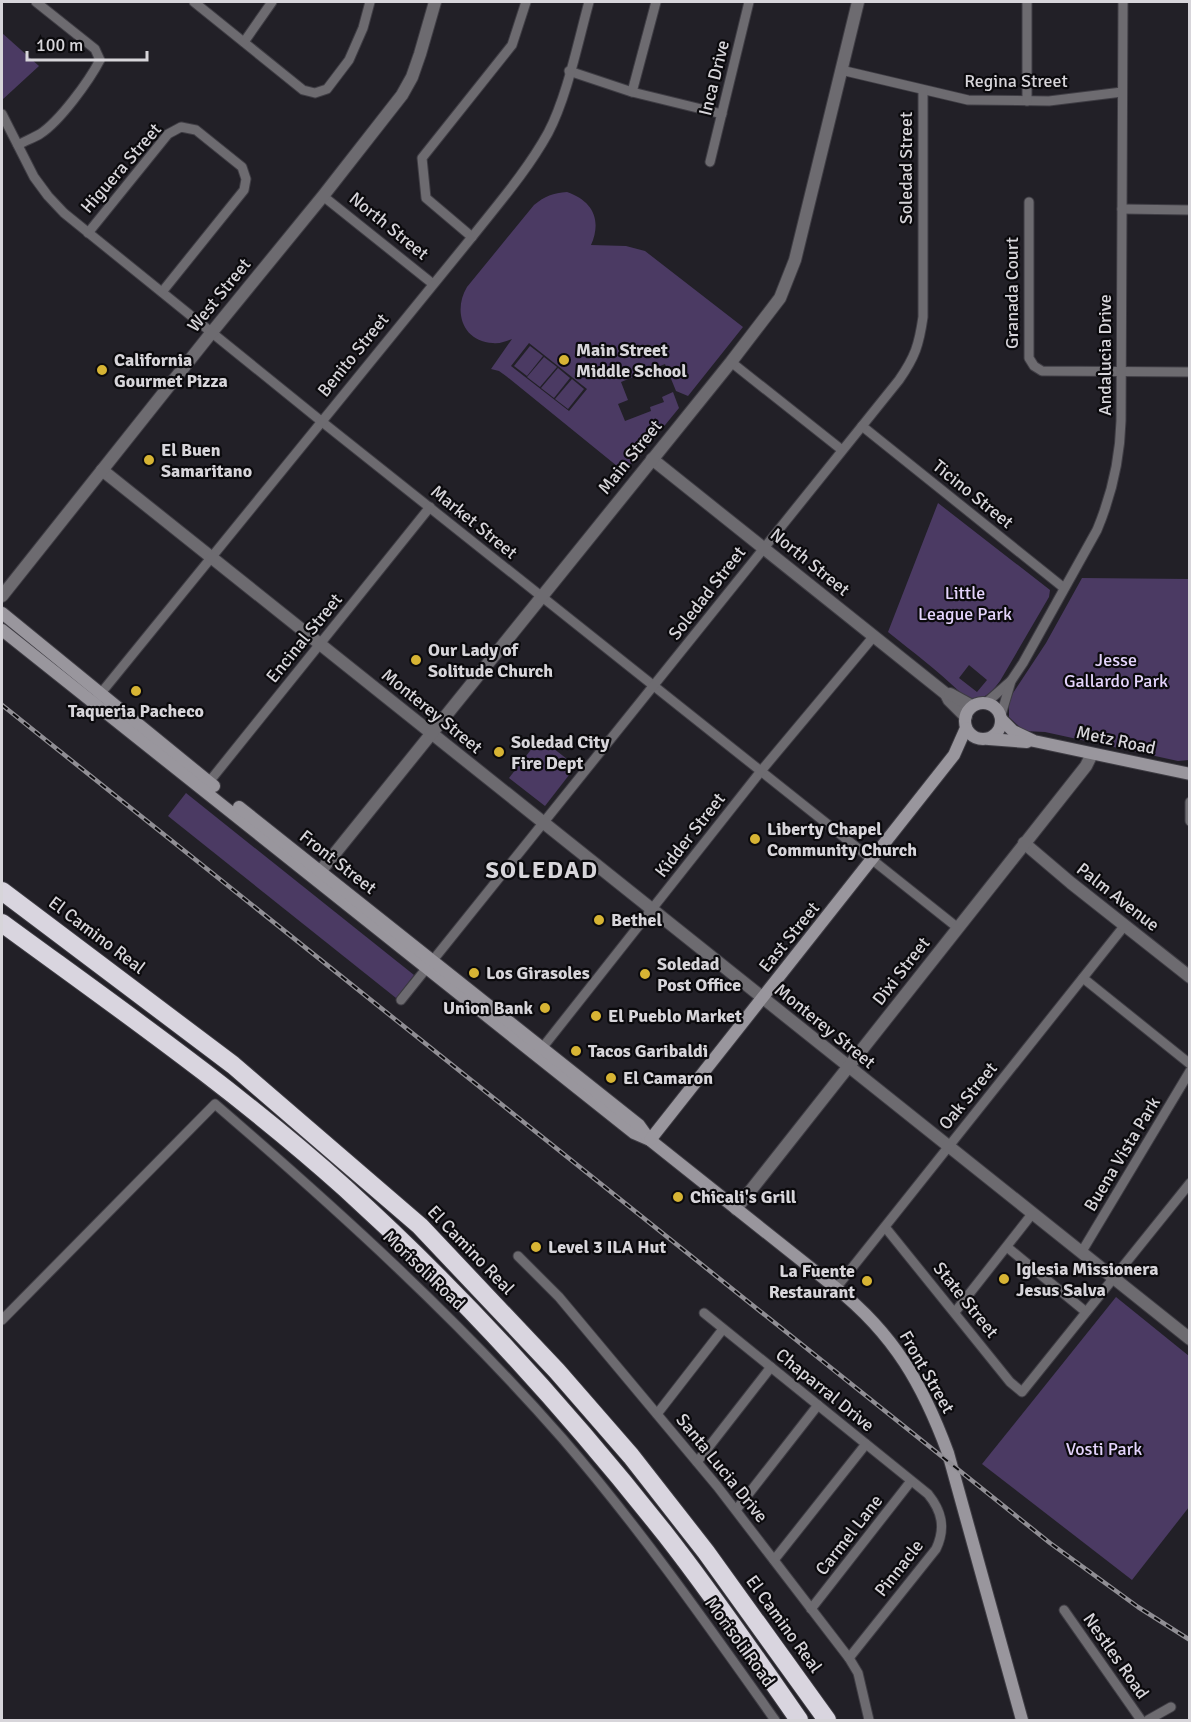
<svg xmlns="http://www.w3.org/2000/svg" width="1191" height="1722" font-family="Signika,sans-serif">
<rect width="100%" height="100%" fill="#222027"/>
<g fill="#4b3a63" fill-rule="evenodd">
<polygon points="2,33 39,66 2,100"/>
<path d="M567,192C593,201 602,220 591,245L626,246L645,251L743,327L688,396L676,391L665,364L621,382L628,400L618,404L625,421L651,411L650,407L664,402L662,397L673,392L679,408L634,463L617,466L506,376L499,371L491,369L512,339C506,341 500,344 493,343C462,342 453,310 467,287L534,205C545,196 553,193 567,192ZM529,343L587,389L569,411L511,366Z"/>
<polygon points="530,346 543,356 527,376 514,366"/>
<polygon points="544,357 557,367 540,387 527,377"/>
<polygon points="558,368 570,378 554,398 541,388"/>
<polygon points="572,379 584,389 568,409 555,399"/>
<path d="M938,503L1050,590L1049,597L1000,681C994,689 986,699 974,699C969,699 964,697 961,693C938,671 913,652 888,632ZM969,665L987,680L977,692L959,678Z"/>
<polygon points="1082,578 1189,579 1189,760 1178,761 1045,732 1024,731 1009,717 1009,704 1013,693 1046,643"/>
<polygon points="540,738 576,766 545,806 509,778"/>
<polygon points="186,793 414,975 396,998 168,816"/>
<polygon points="1116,1297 1189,1356 1189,1507 1132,1580 982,1464"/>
</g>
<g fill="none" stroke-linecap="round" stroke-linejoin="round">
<defs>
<g id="minor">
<polyline points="194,2 303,90 315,93 327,89 349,60 363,28 370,2"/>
<polyline points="244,42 272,2"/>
<polyline points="841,70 968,100 1049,101 1122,92"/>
<polyline points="569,71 632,92 722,114"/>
<polyline points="632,92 656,2"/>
<polyline points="1027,101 1027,2"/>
<polyline points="2,114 34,177 48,196 64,213 321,421 958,928"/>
<path d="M18,145C25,141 33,138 40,134C60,121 89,81 100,60L95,49L36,2"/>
<polyline points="710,162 749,2"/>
<polyline points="323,196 433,284"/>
<polyline points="1029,202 1029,358 1034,366 1042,371 1190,372"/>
<polyline points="1122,209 1190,210"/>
<polyline points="88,233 168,134 181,127 196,130 242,167 246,179 244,190 162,292"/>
<polyline points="472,237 426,198 422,158 512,45 526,2"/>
<polyline points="731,362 842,450"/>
<polyline points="862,426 1064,588"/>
<path d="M97,698L472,237C498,204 527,171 548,133C567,97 578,42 589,2"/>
<polyline points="986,703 1011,681"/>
<path d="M1001,715L1011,681L1023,663L1097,530C1112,494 1120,459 1121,421L1123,2"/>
<polyline points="205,787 430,507"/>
<polyline points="1190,802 1190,821"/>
<polyline points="1083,978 1190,1064"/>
<path d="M401,1000L899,380C915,357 919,345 923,317V91"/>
<polyline points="539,1052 761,771 874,636"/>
<polyline points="885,1227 1010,1382 1022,1392 1190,1183"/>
<polyline points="1007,1247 1086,1312"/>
<polyline points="1081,1253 1190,1071"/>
<polyline points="518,1256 559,1297 717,1486 849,1658 858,1673 869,1720"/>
<polyline points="836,1288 1125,925"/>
<polyline points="955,1312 1032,1214"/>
<path d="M704,1313L928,1494C942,1511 946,1528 936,1549L849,1658"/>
<path d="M2,1320L215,1104C337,1209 455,1316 562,1438C639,1527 707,1624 775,1720"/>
<polyline points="657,1414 723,1329"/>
<polyline points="697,1462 771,1367"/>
<polyline points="736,1510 818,1405"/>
<polyline points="774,1560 866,1444"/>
<polyline points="811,1609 911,1481"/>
<polyline points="1064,1610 1141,1720"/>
<polyline points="1148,1720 1171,1707"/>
</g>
<g id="tertiary">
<polyline points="652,459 946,694 949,700 966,717"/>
<polyline points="102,470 1190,1339"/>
<polyline points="2,596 212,332 323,196 402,95 412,77 420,54 435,2"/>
<polyline points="950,694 972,706"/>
<polyline points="1024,843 1071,883 1190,977"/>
<polyline points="315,878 731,362 780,298 795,260 858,2"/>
<polyline points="736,1209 1086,766 1092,754"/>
</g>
<g id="secondary">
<polyline points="2,613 214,786"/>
<path d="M2,630L634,1133L650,1140L836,1288C894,1334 923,1385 948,1453L1022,1720"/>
<circle cx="983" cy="721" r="18"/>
<polyline points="1002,720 1013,731 1034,741 1190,774"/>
<polyline points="989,739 1027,742"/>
<polyline points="239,807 639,1125 649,1139"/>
<polyline points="650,1140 954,755 966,728"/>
</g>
<g id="motorway">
<polyline points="2,891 233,1065 420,1226 557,1371 631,1456 706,1552 827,1720"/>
<path d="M2,923C118,1008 237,1091 345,1188C462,1294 568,1411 666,1535C713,1595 756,1658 799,1720"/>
</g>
</defs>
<use href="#minor" stroke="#3f3d44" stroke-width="11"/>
<use href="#tertiary" stroke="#3f3d44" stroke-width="14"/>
<use href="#secondary" stroke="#3f3d44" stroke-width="14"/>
<use href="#motorway" stroke="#3f3d44" stroke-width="20"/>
<use href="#minor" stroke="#6d6b70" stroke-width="9"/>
<use href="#tertiary" stroke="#6d6b70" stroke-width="12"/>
<use href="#secondary" stroke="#99969d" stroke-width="12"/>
<use href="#motorway" stroke="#d9d5df" stroke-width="18"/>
<defs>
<polyline id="rail" points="2,705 1050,1543 1138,1607 1190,1640"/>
</defs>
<use href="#rail" stroke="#908e94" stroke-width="4.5"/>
<use href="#rail" stroke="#0b0a0d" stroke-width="2" stroke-dasharray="7" stroke-linecap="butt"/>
</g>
<g fill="#d7b434" stroke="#0b0a0d" stroke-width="2">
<circle cx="564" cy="360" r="6"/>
<circle cx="102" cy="370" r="6"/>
<circle cx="149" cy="460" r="6"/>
<circle cx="416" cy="660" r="6"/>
<circle cx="136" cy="691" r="6"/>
<circle cx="499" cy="752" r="6"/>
<circle cx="755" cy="839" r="6"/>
<circle cx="599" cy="920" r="6"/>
<circle cx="474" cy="973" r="6"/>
<circle cx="645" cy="974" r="6"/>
<circle cx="545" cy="1008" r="6"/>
<circle cx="596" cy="1016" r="6"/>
<circle cx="576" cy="1051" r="6"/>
<circle cx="611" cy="1078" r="6"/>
<circle cx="678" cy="1197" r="6"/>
<circle cx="536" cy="1247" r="6"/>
<circle cx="1004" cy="1279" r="6"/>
<circle cx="867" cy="1281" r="6"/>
</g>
<g text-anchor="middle" stroke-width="4.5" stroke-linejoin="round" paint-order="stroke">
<g font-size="18" fill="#d7d5da" stroke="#0b0a0d">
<text transform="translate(714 78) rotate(-76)" y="6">Inca Drive</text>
<text x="1016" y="87">Regina Street</text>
<text transform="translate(121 168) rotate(-49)" y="6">Higuera Street</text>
<text transform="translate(906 168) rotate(-90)" y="6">Soledad Street</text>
<text transform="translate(389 226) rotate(39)" y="6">North Street</text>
<text transform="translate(1012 293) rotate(-90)" y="6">Granada Court</text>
<text transform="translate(219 295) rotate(-51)" y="6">West Street</text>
<text transform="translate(353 355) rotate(-51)" y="6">Benito Street</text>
<text transform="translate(1105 355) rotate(-90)" y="6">Andalucia Drive</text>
<text transform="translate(630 457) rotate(-51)" y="6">Main Street</text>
<text transform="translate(973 494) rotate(39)" y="6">Ticino Street</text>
<text transform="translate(474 522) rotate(39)" y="6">Market Street</text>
<text transform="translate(810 562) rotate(39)" y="6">North Street</text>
<text transform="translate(707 593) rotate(-52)" y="6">Soledad Street</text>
<text transform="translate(304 638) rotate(-51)" y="6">Encinal Street</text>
<text transform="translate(432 711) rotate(39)" y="6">Monterey Street</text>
<text transform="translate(1116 740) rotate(12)" y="6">Metz Road</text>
<text transform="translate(690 835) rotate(-52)" y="6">Kidder Street</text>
<text transform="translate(338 862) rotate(38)" y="6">Front Street</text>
<text transform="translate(1118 897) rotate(38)" y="6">Palm Avenue</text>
<text transform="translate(97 935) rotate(37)" y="6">El Camino Real</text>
<text transform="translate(789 937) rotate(-51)" y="6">East Street</text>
<text transform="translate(901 971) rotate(-52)" y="6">Dixi Street</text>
<text transform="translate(825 1026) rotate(39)" y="6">Monterey Street</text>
<text transform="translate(968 1096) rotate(-51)" y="6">Oak Street</text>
<text transform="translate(1122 1154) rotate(-59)" y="6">Buena Vista Park</text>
<text transform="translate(471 1250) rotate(46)" y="6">El Camino Real</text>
<text transform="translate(424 1270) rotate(44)" y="6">Morisoli Road</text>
<text transform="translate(966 1300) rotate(51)" y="6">State Street</text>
<text transform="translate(927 1372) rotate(60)" y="6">Front Street</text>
<text transform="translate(825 1390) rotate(39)" y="6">Chaparral Drive</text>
<text transform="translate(722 1468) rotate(51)" y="6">Santa Lucia Drive</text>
<text transform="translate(849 1535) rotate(-52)" y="6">Carmel Lane</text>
<text transform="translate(899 1568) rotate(-52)" y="6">Pinnacle</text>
<text transform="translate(784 1624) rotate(54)" y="6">El Camino Real</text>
<text transform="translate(740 1642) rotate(54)" y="6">Morisoli Road</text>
<text transform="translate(1116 1656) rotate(55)" y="6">Nestles Road</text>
</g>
<g font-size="18" font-weight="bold" fill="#d7d5da" stroke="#0b0a0d" text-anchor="start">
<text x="576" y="356">Main Street<tspan x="576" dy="21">Middle School</tspan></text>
<text x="114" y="366">California<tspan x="114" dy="21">Gourmet Pizza</tspan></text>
<text x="161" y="456">El Buen<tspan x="161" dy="21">Samaritano</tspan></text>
<text x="428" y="656">Our Lady of<tspan x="428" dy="21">Solitude Church</tspan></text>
<text x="136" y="717" text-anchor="middle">Taqueria Pacheco</text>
<text x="511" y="748">Soledad City<tspan x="511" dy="21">Fire Dept</tspan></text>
<text x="767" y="835">Liberty Chapel<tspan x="767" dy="21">Community Church</tspan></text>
<text x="611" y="926">Bethel</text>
<text x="657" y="970">Soledad<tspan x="657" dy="21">Post Office</tspan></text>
<text x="486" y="979">Los Girasoles</text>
<text x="533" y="1014" text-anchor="end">Union Bank</text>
<text x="608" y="1022">El Pueblo Market</text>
<text x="588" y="1057">Tacos Garibaldi</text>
<text x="623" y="1084">El Camaron</text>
<text x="690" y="1203">Chicali's Grill</text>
<text x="548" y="1253">Level 3 ILA Hut</text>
<text x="1016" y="1275">Iglesia Missionera<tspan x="1016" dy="21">Jesus Salva</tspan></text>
<text x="855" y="1277" text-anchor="end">La Fuente<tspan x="855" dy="21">Restaurant</tspan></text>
</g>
<g font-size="18" fill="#e5d5fd" stroke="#0b0a0d">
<text x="965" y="599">Little<tspan x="965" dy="21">League Park</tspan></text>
<text x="1116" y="666">Jesse<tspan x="1116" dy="21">Gallardo Park</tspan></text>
<text x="1104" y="1455">Vosti Park</text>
</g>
<g font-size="24" font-weight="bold" letter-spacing="1.5" fill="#d7d5da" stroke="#0b0a0d">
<text x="542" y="878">SOLEDAD</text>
</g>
</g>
<rect width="1191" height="1722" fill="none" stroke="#d7d5da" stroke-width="6"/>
<path d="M27 51v9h120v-9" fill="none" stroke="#d7d5da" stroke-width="3"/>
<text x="36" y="51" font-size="18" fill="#d7d5da" stroke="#0b0a0d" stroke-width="4.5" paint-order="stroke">100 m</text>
</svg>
